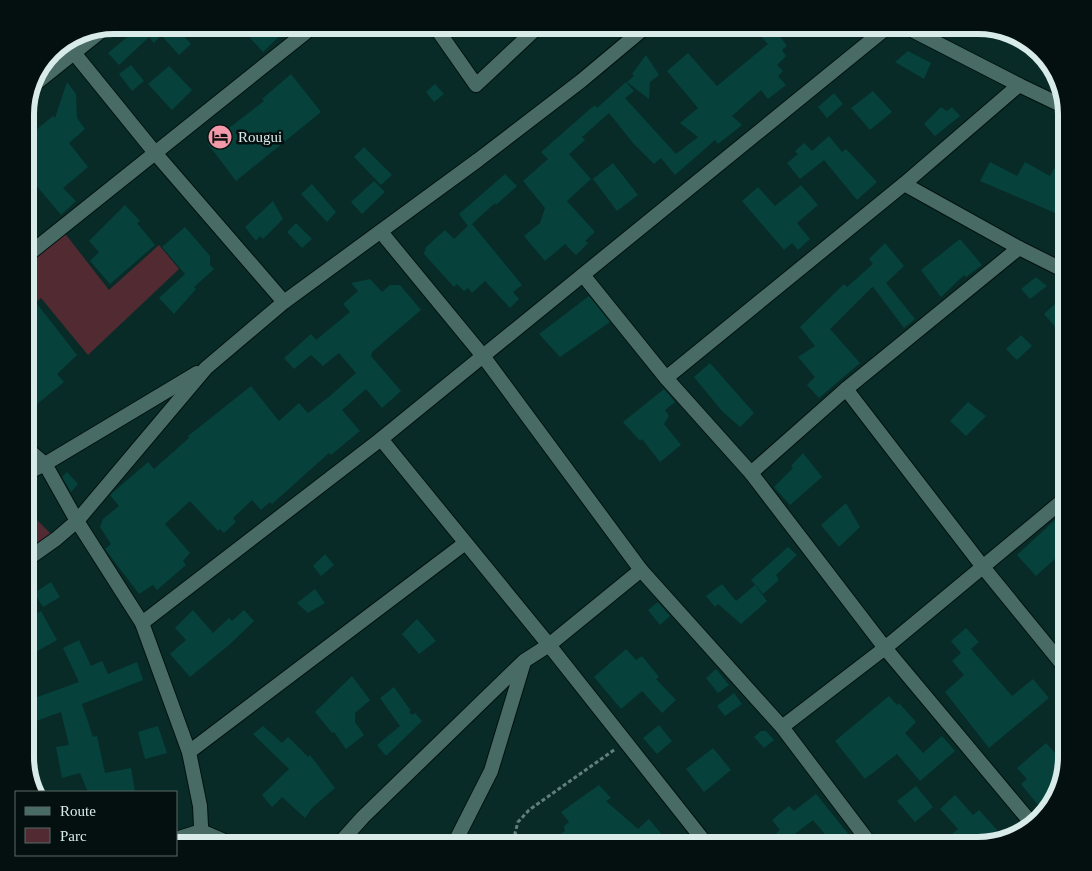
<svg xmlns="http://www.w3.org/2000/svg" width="1092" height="871" font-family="'Times New Roman',serif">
<rect width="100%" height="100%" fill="#082b27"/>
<g fill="#512a32">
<polygon points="63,231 109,290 159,245 179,269 88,355 41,298 25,310 25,261"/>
<polygon points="25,508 56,539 25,569"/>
</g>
<g fill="#06413c">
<polygon points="137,25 174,25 191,44 179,55 161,35 154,43 149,37 119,65 108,53 131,34 129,32"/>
<polygon points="264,25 291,25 263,52 250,38"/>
<polygon points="750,25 785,25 777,32 787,46 782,50 786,56 777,65 783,71 778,76 786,85 768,99 761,90 732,116 742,125 718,144 715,140 675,175 661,158 654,164 633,143 609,113 582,137 585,140 569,154 591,179 567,201 595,232 585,241 588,243 576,255 565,244 545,261 524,236 540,223 545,208 523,181 548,159 541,152 590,109 595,105 597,108 626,82 634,91 625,98 676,154 698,137 680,123 698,108 667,71 688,53 717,86 768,44"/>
<polygon points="908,51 931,63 924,79 895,62"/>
<polygon points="646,55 659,75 650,82 649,99 627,82 634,76 632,74"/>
<polygon points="131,65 144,81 132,91 119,74"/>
<polygon points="169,66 192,90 172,110 148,84"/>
<polygon points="291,74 321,112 236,181 208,144 264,101 262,99"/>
<polygon points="67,82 76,94 77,118 85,129 69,143 88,167 63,188 76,201 61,215 25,172 25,139 53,116 55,118"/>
<polygon points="435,84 444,94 434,102 426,92"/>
<polygon points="873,91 892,112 870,130 851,108"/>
<polygon points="834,93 843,104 827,118 818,107"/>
<polygon points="941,107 947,111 952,107 960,116 935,136 924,124"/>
<polygon points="829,136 842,152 846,149 877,182 857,200 824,160 800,179 787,163 798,154 795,151 804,143 812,151"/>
<polygon points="364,147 392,175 381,185 354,157"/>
<polygon points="1067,147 1067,218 980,181 990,162 1017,176 1025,162 1050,176"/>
<polygon points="613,163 638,195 617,211 593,179"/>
<polygon points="505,174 517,186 496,205 495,203 472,224 522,285 513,292 519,299 510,308 485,281 472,293 468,288 464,291 457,284 454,287 424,254 426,247 445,230 454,239 468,226 459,214"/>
<polygon points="374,181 385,192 362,214 351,202"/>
<polygon points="312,184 336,212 327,222 301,194"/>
<polygon points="801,185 818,205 797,223 810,239 798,250 792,243 784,250 742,201 758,187 775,206"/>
<polygon points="273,201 283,219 263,239 260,236 256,241 245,227"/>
<polygon points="125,205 140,221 137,223 155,245 110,284 90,261 99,252 89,241"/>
<polygon points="296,223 312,239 302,248 287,232"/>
<polygon points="185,227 210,256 210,265 214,269 194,287 196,289 174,314 159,298 185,274 162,247"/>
<polygon points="960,239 982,265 966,277 964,275 941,297 921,270"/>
<polygon points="885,243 904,266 886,283 915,319 904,328 873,287 871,288 830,329 860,363 819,398 807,385 815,377 798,357 815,346 800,327 844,284 847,287 873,264 869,259"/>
<polygon points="1036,277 1047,286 1030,299 1021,289"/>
<polygon points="370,279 382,292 390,285 400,285 421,310 372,352 371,356 401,391 382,408 366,389 342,410 360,431 331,455 329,453 272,504 270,502 261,510 252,500 233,518 236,522 224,533 220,529 218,531 190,501 165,524 190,553 183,561 186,565 157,590 153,585 139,594 105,549 111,544 100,527 103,519 119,506 110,495 148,462 154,469 189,438 188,436 251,386 279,421 299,403 308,413 330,396 356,373 339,353 323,366 311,355 294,369 284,358 311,334 316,340 350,312 343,304 358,291 351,283"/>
<polygon points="1067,293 1067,320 1057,329 1044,314"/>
<polygon points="589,296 610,322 560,357 539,334"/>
<polygon points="34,300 77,355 57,374 64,382 25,414 25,308"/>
<polygon points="1021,335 1032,346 1017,360 1006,349"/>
<polygon points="710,363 754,413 740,427 722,411 694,377"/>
<polygon points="664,389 675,402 665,410 669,416 664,424 681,445 660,462 642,439 640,441 623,422"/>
<polygon points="968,402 986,416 966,436 950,421"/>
<polygon points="803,453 822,477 790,505 774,487 793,468 791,466"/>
<polygon points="67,472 78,484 71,492 62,477"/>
<polygon points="846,503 860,527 839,547 821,525"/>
<polygon points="1067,509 1067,548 1036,576 1017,555"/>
<polygon points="788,547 797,555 776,575 779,580 763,594 751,580"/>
<polygon points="325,554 334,565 321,576 313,566"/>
<polygon points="51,582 60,597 43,607 34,593"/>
<polygon points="722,584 736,601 755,585 767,601 741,624 718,604 715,607 706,596"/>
<polygon points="315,589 325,603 308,613 297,603"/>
<polygon points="658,602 670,616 660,625 648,610"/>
<polygon points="193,610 213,633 229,618 232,621 244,610 254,621 229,645 190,677 170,654 186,640 175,628"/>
<polygon points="41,611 57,640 25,658 25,620"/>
<polygon points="417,619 436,641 419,654 402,634"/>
<polygon points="966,628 979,642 971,649 1012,696 1033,679 1049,698 989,748 945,692 964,675 952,661 961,653 951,641"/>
<polygon points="79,640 91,666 102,661 108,674 137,662 143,680 82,704 93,737 97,736 105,773 131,768 135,792 88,792 80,773 62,778 56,747 69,745 61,712 25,725 25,710 32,708 29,700 79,682 63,648"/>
<polygon points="626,649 636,660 642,656 659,677 656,679 676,700 662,713 642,691 621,709 594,677"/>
<polygon points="716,669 729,685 718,693 706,678"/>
<polygon points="352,676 370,700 355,713 355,722 364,735 346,749 334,732 332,733 315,712"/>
<polygon points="394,687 411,711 409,712 412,715 415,713 422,721 386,756 377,745 400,726 380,698"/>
<polygon points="734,693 742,704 725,716 717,706"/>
<polygon points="889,696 897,705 899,703 916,722 905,733 923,753 942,736 955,751 920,781 897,754 865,779 835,741"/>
<polygon points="659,725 672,741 657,754 643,738"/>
<polygon points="158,726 167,753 145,759 138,732"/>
<polygon points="263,726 282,743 288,737 308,757 310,755 335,788 312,808 305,818 282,797 272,807 262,795 289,769 253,734"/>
<polygon points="761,731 766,731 774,740 764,748 754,737"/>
<polygon points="1046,743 1064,763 1064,766 1055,790 1038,805 1021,784 1027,779 1017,768"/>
<polygon points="713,748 731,770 704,792 686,769"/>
<polygon points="599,785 611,798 606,801 638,829 649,819 664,837 653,846 636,846 625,834 612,846 565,846 558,836 565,831 564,826 569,822 561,812"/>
<polygon points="916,786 933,807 915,822 897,801"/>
<polygon points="816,794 858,846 835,846 813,820 779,846 762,846 780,830 772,820 789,806 794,811"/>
<polygon points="955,795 973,815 979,810 997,830 980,845 938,846 958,829 940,809"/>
</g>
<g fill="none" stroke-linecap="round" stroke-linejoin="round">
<defs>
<g id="street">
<polyline points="434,25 476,85 540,25"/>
<polyline points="902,25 1019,85 1065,107"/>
<polyline points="66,43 156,154 284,302"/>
<polyline points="30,88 105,28"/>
<polyline points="904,184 1019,248 1067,272"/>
<polyline points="381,232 483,356 641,570 782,727 872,846"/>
<polyline points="25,257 315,25"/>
<polyline points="583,275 666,378 751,473 885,648 1033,825"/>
<polyline points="666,378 904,184 1019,85"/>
<polyline points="846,389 983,567 1067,670"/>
<polyline points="381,439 549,645 708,846"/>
<polyline points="25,447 45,464 77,521 142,623 189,752 200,806 202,846"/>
<polyline points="751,473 846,389 1019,248"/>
<polyline points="25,474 45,464 197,373"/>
<polyline points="25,561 56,539 77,521 206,368 284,302 478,160 581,81 648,25"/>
<polyline points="142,623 381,439 890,25"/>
<polyline points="782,727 885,648 1067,497"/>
<polyline points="189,752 464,544"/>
<polyline points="176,839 201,831 236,846"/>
<polyline points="337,846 363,817 524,661 549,645 641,570"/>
<polyline points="453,846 491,771 524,662"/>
</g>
</defs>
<use href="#street" stroke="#00120f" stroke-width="16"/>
<polyline stroke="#637f7b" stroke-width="3" stroke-dasharray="4 2.5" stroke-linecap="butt" points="523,846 515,833 518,822 529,810 614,750"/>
<use href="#street" stroke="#496b66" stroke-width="14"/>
</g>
<defs>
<symbol id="hotel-disc" viewBox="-11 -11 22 22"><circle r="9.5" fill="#f39aaa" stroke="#04100f"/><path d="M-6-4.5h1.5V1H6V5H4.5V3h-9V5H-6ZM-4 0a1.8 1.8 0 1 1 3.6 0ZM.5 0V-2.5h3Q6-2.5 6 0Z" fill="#111"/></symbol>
</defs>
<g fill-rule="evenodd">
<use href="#hotel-disc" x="206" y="123" width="28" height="28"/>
</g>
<g text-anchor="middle" stroke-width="5" stroke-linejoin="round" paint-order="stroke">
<g font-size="15" fill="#d9ebe8" stroke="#04100f" text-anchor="start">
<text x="238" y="142">Rougui</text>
</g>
</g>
<path d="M0 0H1092V871H0ZM114 34H978A80 80 0 0 1 1058 114V757A80 80 0 0 1 978 837H114A80 80 0 0 1 34 757V114A80 80 0 0 1 114 34Z" fill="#04100f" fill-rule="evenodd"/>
<path fill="none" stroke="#d9ebe8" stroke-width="6" d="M114 34H978A80 80 0 0 1 1058 114V757A80 80 0 0 1 978 837H114A80 80 0 0 1 34 757V114A80 80 0 0 1 114 34Z"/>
<rect x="15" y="791" width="162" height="65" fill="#04100f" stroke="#596866"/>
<rect x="25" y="807" width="25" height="8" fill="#496b66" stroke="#596866"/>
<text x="60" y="816" font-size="15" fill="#d9ebe8">Route</text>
<rect x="25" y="828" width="25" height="15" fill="#512a32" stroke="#596866"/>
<text x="60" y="841" font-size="15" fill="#d9ebe8">Parc</text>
</svg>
